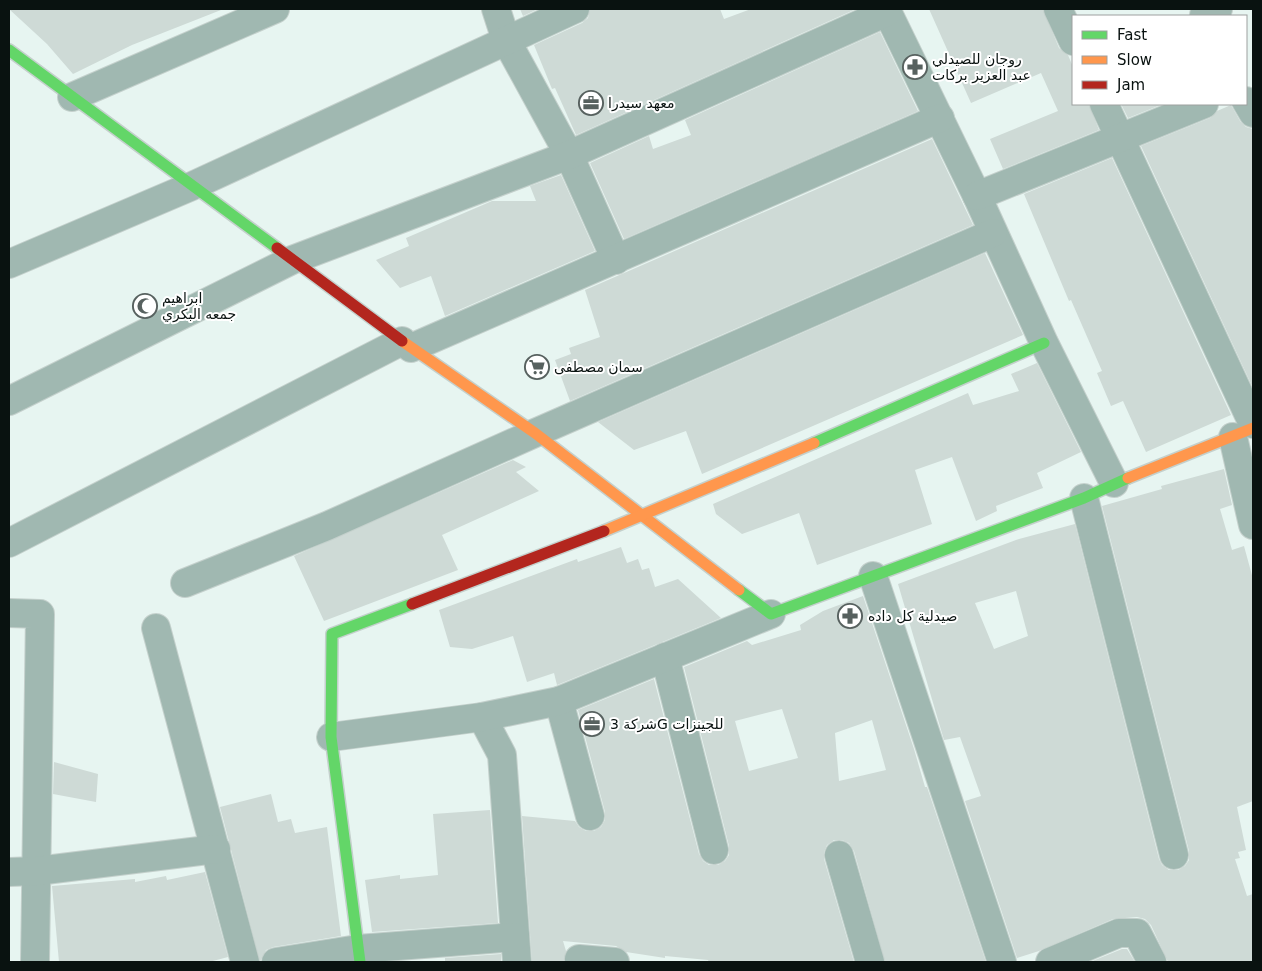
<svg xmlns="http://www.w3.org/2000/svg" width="1262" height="971" font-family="'DejaVu Sans',Cairo,sans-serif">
<rect width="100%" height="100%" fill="#e7f5f1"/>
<g fill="#cedad6" fill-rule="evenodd">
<polygon points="9,9 221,9 221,10 132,45 73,74 47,44"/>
<polygon points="520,9 538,9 523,16"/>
<polygon points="590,9 720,9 724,19 751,9 856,9 576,135 555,88 552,89 534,45 582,23 588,18"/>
<polygon points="929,9 1043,9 1059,48 1068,55 1073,67 1073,104 1089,104 1099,130 1003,169 990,139 1058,111 1041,73 971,103"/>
<polygon points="880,32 918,111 624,239 590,163 649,136 653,149 691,135 685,120"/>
<polygon points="1121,104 1163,104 1128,118"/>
<polygon points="1231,105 1240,121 1246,127 1253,129 1253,388 1141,146 1210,118 1217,111"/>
<polygon points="932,139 973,225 570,401 555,360 571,354 569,348 600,337 585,290"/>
<polygon points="1112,158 1231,415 1146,452 1123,401 1111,406 1097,373 1102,371 1071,300 1069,301 1024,194"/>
<polygon points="561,175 595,251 445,316 431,276 400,288 376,260 409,246 406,238 492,201 536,201 530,186"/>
<polygon points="985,253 1023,335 702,474 686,431 634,450 598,422"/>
<polygon points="1037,363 1081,452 1037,473 1043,488 996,506 997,511 976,521 952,457 915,470 932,524 817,565 799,513 742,534 716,514 713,504 968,393 973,405 1019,391 1011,374"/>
<polygon points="513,460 526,467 516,472 539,491 442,535 458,570 324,621 294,556"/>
<path d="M1224,469L1232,505L1220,509L1232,550L1244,546L1253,579V801L1237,807L1246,850L1238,852L1240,858L1235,859L1247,896L1253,894V962H1168L1151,925L1145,919L1137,917L1113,919L1039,951L1017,958L965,801L981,796L960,737L944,740L898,584L1019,539L1075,524L1159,859L1162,865L1169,870H1178L1185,866L1189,860V851L1102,506L1162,489L1161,486ZM1016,591L1028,636L994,649L975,603Z"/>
<polygon points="621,547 627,563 638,559 642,570 649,568 655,587 678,579 721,618 557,685 554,673 527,682 513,636 472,649 450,647 439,610 577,559 578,562"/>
<path d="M863,596L914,749L925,787H927L986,962H885L854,851L849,843L842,840H834L827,845L824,852V859L854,962H709L708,960L665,956V958L626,952L616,946L563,941L566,951L564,962H532L522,816L575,821L579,827L586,831H594L601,827L605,820V812L578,710L654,679L699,854L703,861L709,865H718L725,861L729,855V846L684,667L747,641L752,645L801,630L800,625L823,611ZM782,709L798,758L749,771L735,721ZM872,720L886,770L839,781L835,733Z"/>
<polygon points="54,762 98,774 96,802 53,794"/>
<polygon points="271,794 278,822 291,819 295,833 327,827 341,936 273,947 266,950 260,962 220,807"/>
<polygon points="490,810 498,923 372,932 365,880 400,875 400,879 438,875 433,814"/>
<polygon points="205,872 228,957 209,962 59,962 52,886 135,879 135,882 166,876 167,880"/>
<polygon points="1122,949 1127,949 1135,962 1090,962"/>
<polygon points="501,954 501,962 445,962 445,958"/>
</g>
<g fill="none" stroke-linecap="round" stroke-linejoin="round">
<defs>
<g id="street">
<polyline points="496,9 506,40 569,155 616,260"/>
<polyline points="886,9 977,196 1044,343 1114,483"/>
<polyline points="1058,9 1073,41"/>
<polyline points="1204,15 1218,9"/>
<polyline points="72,97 275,9"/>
<polyline points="1246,101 1253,113"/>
<polyline points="1104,104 1253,424"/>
<polyline points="977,196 1204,104"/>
<polyline points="9,264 192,186 575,9"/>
<polyline points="411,348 940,118"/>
<polyline points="9,401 292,260 569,155 887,12"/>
<polyline points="1233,437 1253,525"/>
<polyline points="1084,498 1174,855"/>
<polyline points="9,543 402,341"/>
<polyline points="873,576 1002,962"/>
<polyline points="185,583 327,526 535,433 993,233"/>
<polyline points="9,613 40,614 35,962"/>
<polyline points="156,628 245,962"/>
<polyline points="665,657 714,850"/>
<polyline points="559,701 590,816"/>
<polyline points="482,717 502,755 517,962"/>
<polyline points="331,737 482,717 559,701 771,614"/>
<polyline points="839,855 870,962"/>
<polyline points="9,872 37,871 216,849"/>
<polyline points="276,962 358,949 515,937"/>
<polyline points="580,962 579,959 615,962"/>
<polyline points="1050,962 1119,933 1137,933 1152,962"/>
</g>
<g id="fast">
<polyline points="9,50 277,248"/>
<polyline points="814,443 1044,343"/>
<polyline points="739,590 771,614 1084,498 1128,478"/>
<polyline points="360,962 331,737 332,634 412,604"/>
</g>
<g id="slow">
<polyline points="402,341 535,433 739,590"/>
<polyline points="1128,478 1253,428"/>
<polyline points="604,531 814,443"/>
</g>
<g id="jam">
<polyline points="277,248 402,341"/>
<polyline points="412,604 604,531"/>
</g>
</defs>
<use href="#street" stroke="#c4d0cc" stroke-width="30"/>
<use href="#fast" stroke="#c4d0cc" stroke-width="14"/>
<use href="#slow" stroke="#c4d0cc" stroke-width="14"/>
<use href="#jam" stroke="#c4d0cc" stroke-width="14"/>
<use href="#street" stroke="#a0b8b1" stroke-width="28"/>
<use href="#fast" stroke="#63d668" stroke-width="11"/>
<use href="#slow" stroke="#ff974d" stroke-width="11"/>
<use href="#jam" stroke="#b3261e" stroke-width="11"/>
</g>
<defs>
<symbol id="pharmacy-ring" viewBox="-11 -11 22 22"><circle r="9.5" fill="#fff" stroke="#57615f" stroke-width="1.5"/><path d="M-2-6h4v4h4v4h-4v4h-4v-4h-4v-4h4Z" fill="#57615f"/></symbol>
<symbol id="office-ring" viewBox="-11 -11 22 22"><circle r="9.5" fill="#fff" stroke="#57615f" stroke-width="1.5"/><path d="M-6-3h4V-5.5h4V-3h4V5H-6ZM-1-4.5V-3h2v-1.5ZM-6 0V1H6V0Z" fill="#57615f"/></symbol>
<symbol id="mosque-ring" viewBox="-11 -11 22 22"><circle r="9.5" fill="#fff" stroke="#57615f" stroke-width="1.5"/><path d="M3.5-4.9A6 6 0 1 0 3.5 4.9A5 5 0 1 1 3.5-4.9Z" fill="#57615f"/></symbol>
<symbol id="supermarket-ring" viewBox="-11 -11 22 22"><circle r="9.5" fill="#fff" stroke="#57615f" stroke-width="1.5"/><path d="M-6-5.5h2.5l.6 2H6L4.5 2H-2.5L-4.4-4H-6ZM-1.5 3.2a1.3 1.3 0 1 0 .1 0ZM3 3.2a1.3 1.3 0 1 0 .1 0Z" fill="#57615f"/></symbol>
</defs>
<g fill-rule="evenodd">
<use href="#pharmacy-ring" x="901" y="53" width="28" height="28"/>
<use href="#office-ring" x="577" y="89" width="28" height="28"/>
<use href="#mosque-ring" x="131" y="292" width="28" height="28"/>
<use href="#supermarket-ring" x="523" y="353" width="28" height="28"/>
<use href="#pharmacy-ring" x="836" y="602" width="28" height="28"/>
<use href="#office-ring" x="578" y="710" width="28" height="28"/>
</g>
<g text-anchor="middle" stroke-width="4" stroke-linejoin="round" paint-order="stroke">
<g font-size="14" fill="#091210" stroke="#fff" text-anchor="start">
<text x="932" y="64">روجان للصيدلي<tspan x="932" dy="16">عبد العزيز بركات</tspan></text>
<text x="608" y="108">معهد سيدرا</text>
<text x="162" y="303">ابراهيم<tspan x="162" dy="16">جمعه البكري</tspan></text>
<text x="554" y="372">سمان مصطفى</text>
<text x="868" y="621">صيدلية كل داده</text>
<text x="610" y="729">شركة 3G للجينزات</text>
</g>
</g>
<rect width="1262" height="971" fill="none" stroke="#091210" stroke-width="20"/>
<rect x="1072" y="15" width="175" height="90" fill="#ffffff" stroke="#9da09f"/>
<rect x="1082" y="31" width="25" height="8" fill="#63d668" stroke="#9da09f"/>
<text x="1117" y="40" font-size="15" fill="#091210">Fast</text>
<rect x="1082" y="56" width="25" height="8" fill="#ff974d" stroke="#9da09f"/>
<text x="1117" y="65" font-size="15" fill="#091210">Slow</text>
<rect x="1082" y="81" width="25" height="8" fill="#b3261e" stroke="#9da09f"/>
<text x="1117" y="90" font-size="15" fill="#091210">Jam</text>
</svg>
